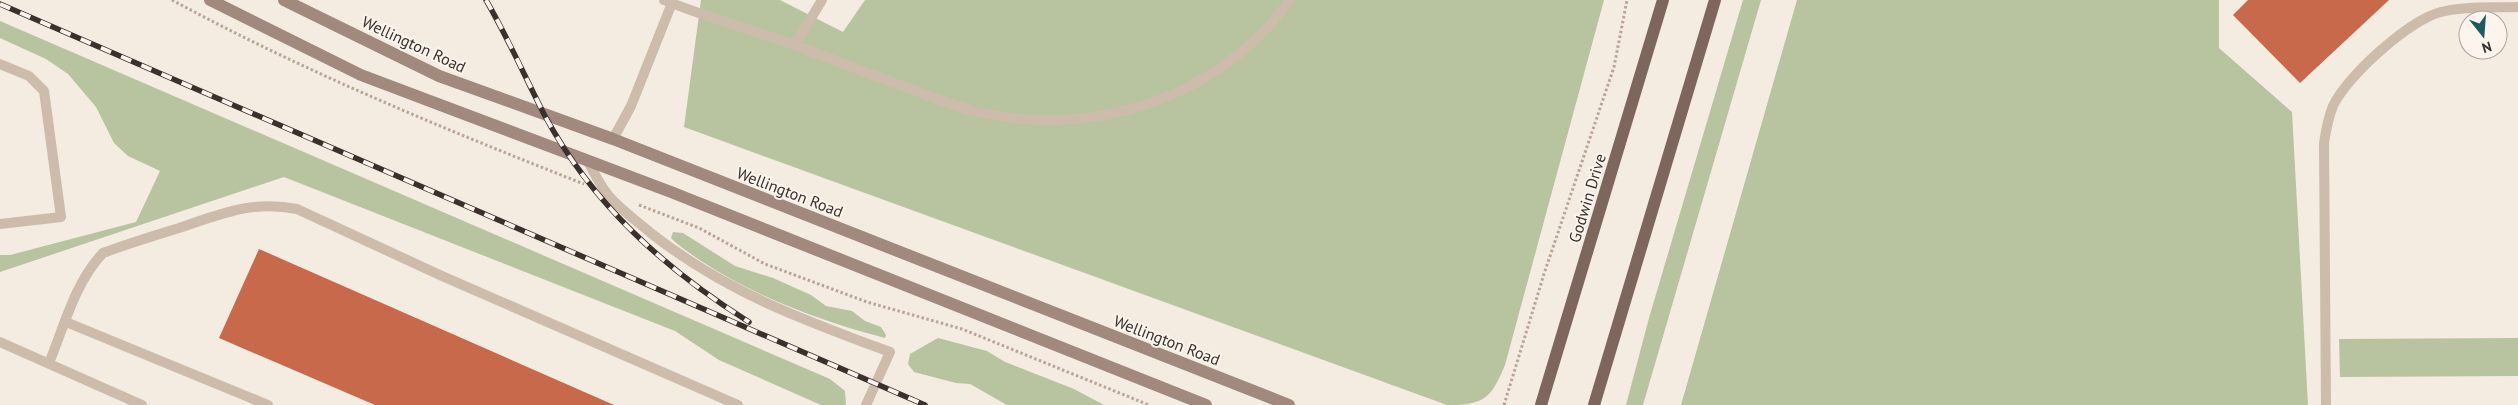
<svg xmlns="http://www.w3.org/2000/svg" width="2518" height="405" font-family="'PT Sans',sans-serif">
<rect width="100%" height="100%" fill="#f4ebe1"/>
<g fill="#b8c4a0">
<path d="M701,0H780L843,32L865,0H1604L1505,365C1491,398 1485,405 1447,405L684,127Z"/>
<polygon points="1743,0 1761,0 1643,405 1626,405 1649,318"/>
<polygon points="1797,0 2219,0 2219,48 2292,112 2308,405 1681,405"/>
<polygon points="0,21 830,379 845,391 846,405 821,405 719,360 675,331 284,177 0,272 0,255 10,255 136,222 160,171 128,156 114,143 96,107 68,74 46,59 0,38"/>
<path d="M673,232L683,233L735,266L773,278L811,295L826,306L852,311L865,321L881,327L886,335L885,338C812,319 734,289 675,242L671,238Z"/>
<polygon points="938,338 987,351 1005,362 1074,389 1104,405 1007,405 970,384 956,383 914,372 908,364 910,354"/>
<polygon points="2518,338 2518,376 2340,377 2339,339"/>
</g>
<g fill="#c8694b">
<polygon points="2248,0 2389,0 2300,83 2233,15"/>
<polygon points="259,249 614,405 375,405 219,338"/>
</g>
<g fill="none" stroke-linecap="round" stroke-linejoin="round">
<g stroke="#b9a596" stroke-width="3" stroke-dasharray="2.5 2.5" stroke-linecap="butt">
<path d="M172,0C305,72 444,129 584,184"/>
<polyline points="639,205 699,228 765,264 867,302 962,329 1149,405"/>
<polyline points="1504,405 1544,274 1614,67 1627,0"/>
</g>
<g stroke="#cdbbac" stroke-width="10">
<path d="M664,0C712,20 762,32 810,51C845,64 879,77 913,90C933,97 953,106 974,111C1091,140 1218,99 1290,0"/>
<polyline points="795,45 822,0"/>
<polyline points="0,64 29,76 44,91 61,217 0,224"/>
<polyline points="613,139 631,106 672,3"/>
<path d="M587,160C594,172 600,186 609,196C621,210 638,222 652,234C726,292 803,320 890,352L866,405"/>
<polyline points="66,322 268,405"/>
<polyline points="0,342 142,405"/>
<path d="M49,363C64,327 75,282 103,253C127,244 153,236 179,228C221,214 252,200 297,209L442,276L738,405"/>
<path d="M2326,405L2324,143C2326,130 2328,118 2333,106C2347,76 2409,20 2441,12C2466,6 2493,8 2518,7"/>
</g>
<g stroke="#a18a7d" stroke-width="12">
<polyline points="210,0 361,75 671,192 1206,405"/>
<polyline points="284,0 439,76 613,139 1289,405"/>
</g>
<g stroke="#7d675c" stroke-width="12">
<polyline points="1541,405 1663,0"/>
<polyline points="1594,405 1715,0"/>
</g>
<defs>
<g id="rail">
<path d="M486,0C508,38 525,77 545,116C593,205 665,269 749,322"/>
<polyline points="0,4 925,405"/>
</g>
</defs>
<use href="#rail" stroke="#3b302b" stroke-width="5.5"/>
<use href="#rail" stroke="#fbf5ee" stroke-width="4" stroke-dasharray="11" stroke-linecap="butt"/>
</g>
<g text-anchor="middle" stroke-width="4" stroke-linejoin="round" paint-order="stroke">
<g font-size="16" fill="#3b302b" stroke="#fbf5ee">
<text transform="translate(414 44) rotate(25)" y="6">Wellington Road</text>
<text transform="translate(790 192) rotate(21)" y="6">Wellington Road</text>
<text transform="translate(1587 198) rotate(-73)" y="6">Godwin Drive</text>
<text transform="translate(1167 340) rotate(21)" y="6">Wellington Road</text>
</g>
</g>
<g transform="translate(2483 35) rotate(163)"><circle r="24" fill="#fbf5ee" stroke="#aea6a0"/>
<path d="M0-4L9 19L0 12L-9 19Z" fill="#1f5a5e"/>
<text y="-8" font-size="14" font-weight="bold" text-anchor="middle" fill="#3b302b">N</text>
</g>
</svg>
